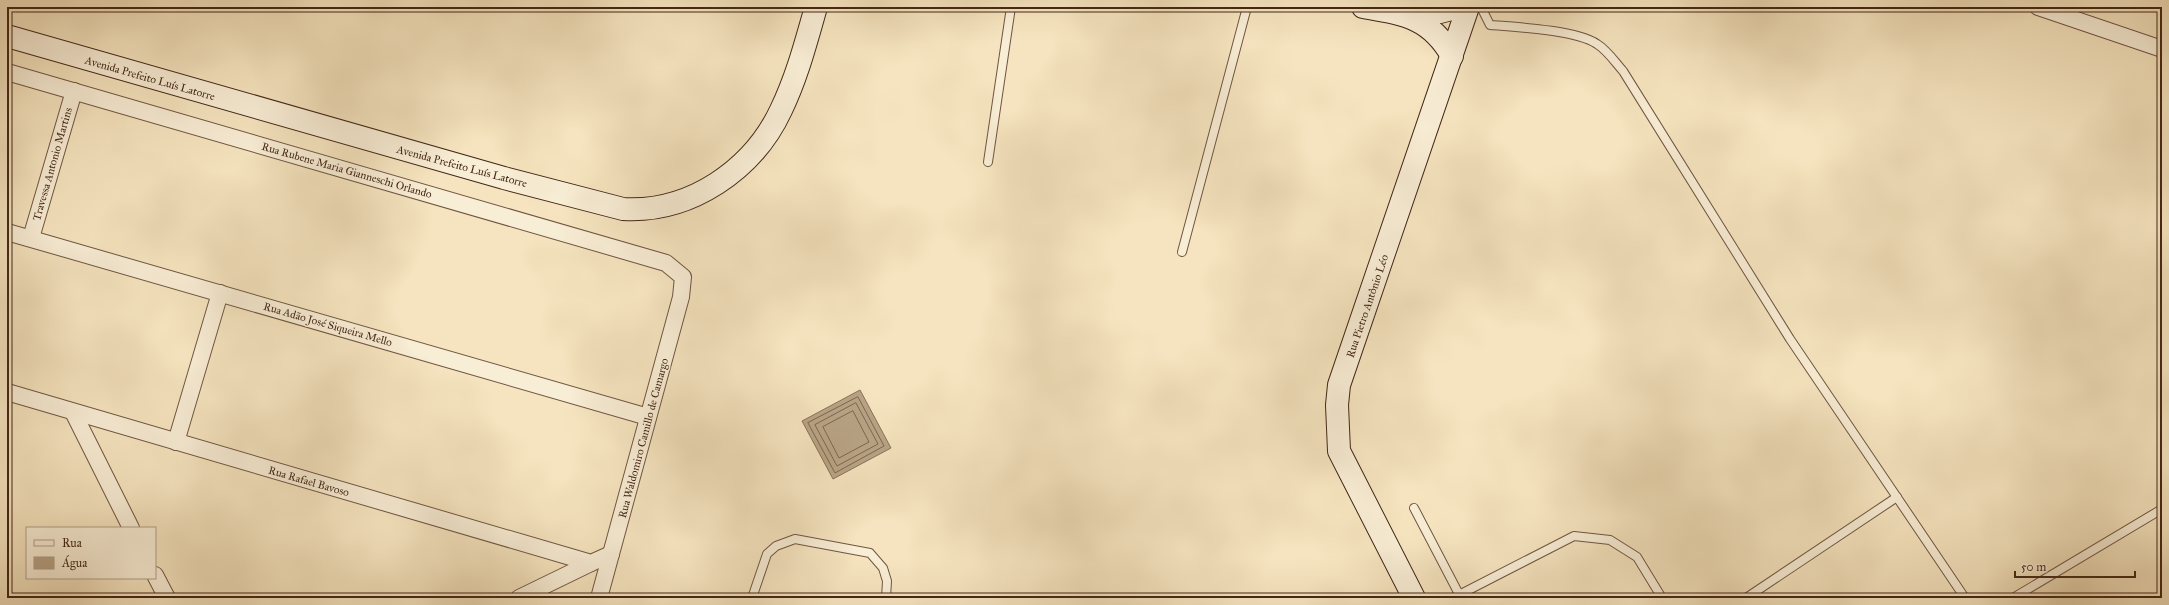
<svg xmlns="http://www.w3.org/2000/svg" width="2169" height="605" font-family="'IM FELL Great Primer',serif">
<rect width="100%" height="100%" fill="#f5e4bf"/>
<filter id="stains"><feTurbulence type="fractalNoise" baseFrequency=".005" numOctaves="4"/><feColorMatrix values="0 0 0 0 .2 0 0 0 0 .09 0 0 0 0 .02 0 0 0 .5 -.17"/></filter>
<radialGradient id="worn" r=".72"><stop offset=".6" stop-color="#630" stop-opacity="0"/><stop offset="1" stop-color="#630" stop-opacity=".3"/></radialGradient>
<polygon fill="#b8a486" stroke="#897259" points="860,390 891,448 833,479 802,421"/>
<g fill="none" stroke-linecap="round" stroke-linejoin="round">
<g stroke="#7e664e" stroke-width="1">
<polygon points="858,397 884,446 835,473 808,423"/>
<polygon points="856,403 878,444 837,466 815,425"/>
<polygon points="853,411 869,442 839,458 823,427"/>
</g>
<defs>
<g id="service">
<path d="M1481,7L1490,25C1516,27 1576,30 1597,44C1607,50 1615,62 1623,71L1790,339L1965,598"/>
<polyline points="988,162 1011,7"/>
<polyline points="1182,252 1247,7"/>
<polyline points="1414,508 1461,598"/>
<polyline points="752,598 767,554 776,546 795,539 870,553 883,568 887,581 886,598"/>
<polyline points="1453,598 1574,536 1610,540 1637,557 1662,598"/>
<polyline points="1746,598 1897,497"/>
<polyline points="2013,598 2162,509"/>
</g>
<g id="minor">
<polyline points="2038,7 2162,49"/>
<polyline points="7,72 666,263 683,277 681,297 599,598"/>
<polyline points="7,232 648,417"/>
<polyline points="31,238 74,91"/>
<polyline points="7,392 591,563 611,554"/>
<polyline points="73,412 131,528"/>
<polyline points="176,442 220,293"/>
<polyline points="155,575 167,598"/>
<polyline points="519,598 591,563"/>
</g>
<g id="secondary">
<path d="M1363,7C1403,14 1430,17 1452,56"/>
<polyline points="1405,14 1440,12 1459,7"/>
<path d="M7,36L504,178L623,209C690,213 753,170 781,110C797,77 806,42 816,7"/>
<polyline points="1414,598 1339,451 1337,405 1339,385 1468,7"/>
</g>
</defs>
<use href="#service" stroke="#705640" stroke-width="10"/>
<use href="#minor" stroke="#705640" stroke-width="18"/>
<use href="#secondary" stroke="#432716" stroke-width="24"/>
<use href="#service" stroke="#f8edd5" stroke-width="8"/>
<use href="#minor" stroke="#f8edd5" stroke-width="16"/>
<use href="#secondary" stroke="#f8edd5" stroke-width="22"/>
</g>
<g text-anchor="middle" stroke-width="3" stroke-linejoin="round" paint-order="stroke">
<g font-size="11" fill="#432716" stroke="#f8edd5">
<text transform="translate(150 78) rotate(16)" y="4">Avenida Prefeito Luís Latorre</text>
<text transform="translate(52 164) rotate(-74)" y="4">Travessa Antonio Martins</text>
<text transform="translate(462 166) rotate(15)" y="4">Avenida Prefeito Luís Latorre</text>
<text transform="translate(347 170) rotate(16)" y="4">Rua Rubene Maria Gianneschi Orlando</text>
<text transform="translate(1367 306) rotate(-71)" y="4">Rua Pietro Antônio Léo</text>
<text transform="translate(328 324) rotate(16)" y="4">Rua Adão José Siqueira Mello</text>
<text transform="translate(643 438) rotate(-75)" y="4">Rua Waldomiro Camillo de Camargo</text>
<text transform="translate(309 481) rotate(16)" y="4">Rua Rafael Bavoso</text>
</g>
</g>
<rect width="2169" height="605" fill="none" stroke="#f5e4bf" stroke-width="24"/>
<rect x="8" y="8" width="2153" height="589" fill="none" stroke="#432716" stroke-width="2"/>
<rect x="12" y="12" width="2145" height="581" fill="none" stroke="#432716"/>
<rect x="26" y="527" width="130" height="52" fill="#f8edd5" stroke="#b09e89"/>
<rect x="34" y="540" width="20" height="6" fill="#f8edd5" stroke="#b09e89"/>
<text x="62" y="547" font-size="12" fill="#432716">Rua</text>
<rect x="34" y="557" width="20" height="12" fill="#b8a486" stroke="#b09e89"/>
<text x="62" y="567" font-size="12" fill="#432716">Água</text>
<path d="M2015 571v6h120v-6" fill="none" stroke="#432716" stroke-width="2"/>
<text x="2021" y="571" font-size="12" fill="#432716" stroke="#f8edd5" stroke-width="3" paint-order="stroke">50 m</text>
<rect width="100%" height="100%" filter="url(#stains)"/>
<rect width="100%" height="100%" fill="url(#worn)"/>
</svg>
